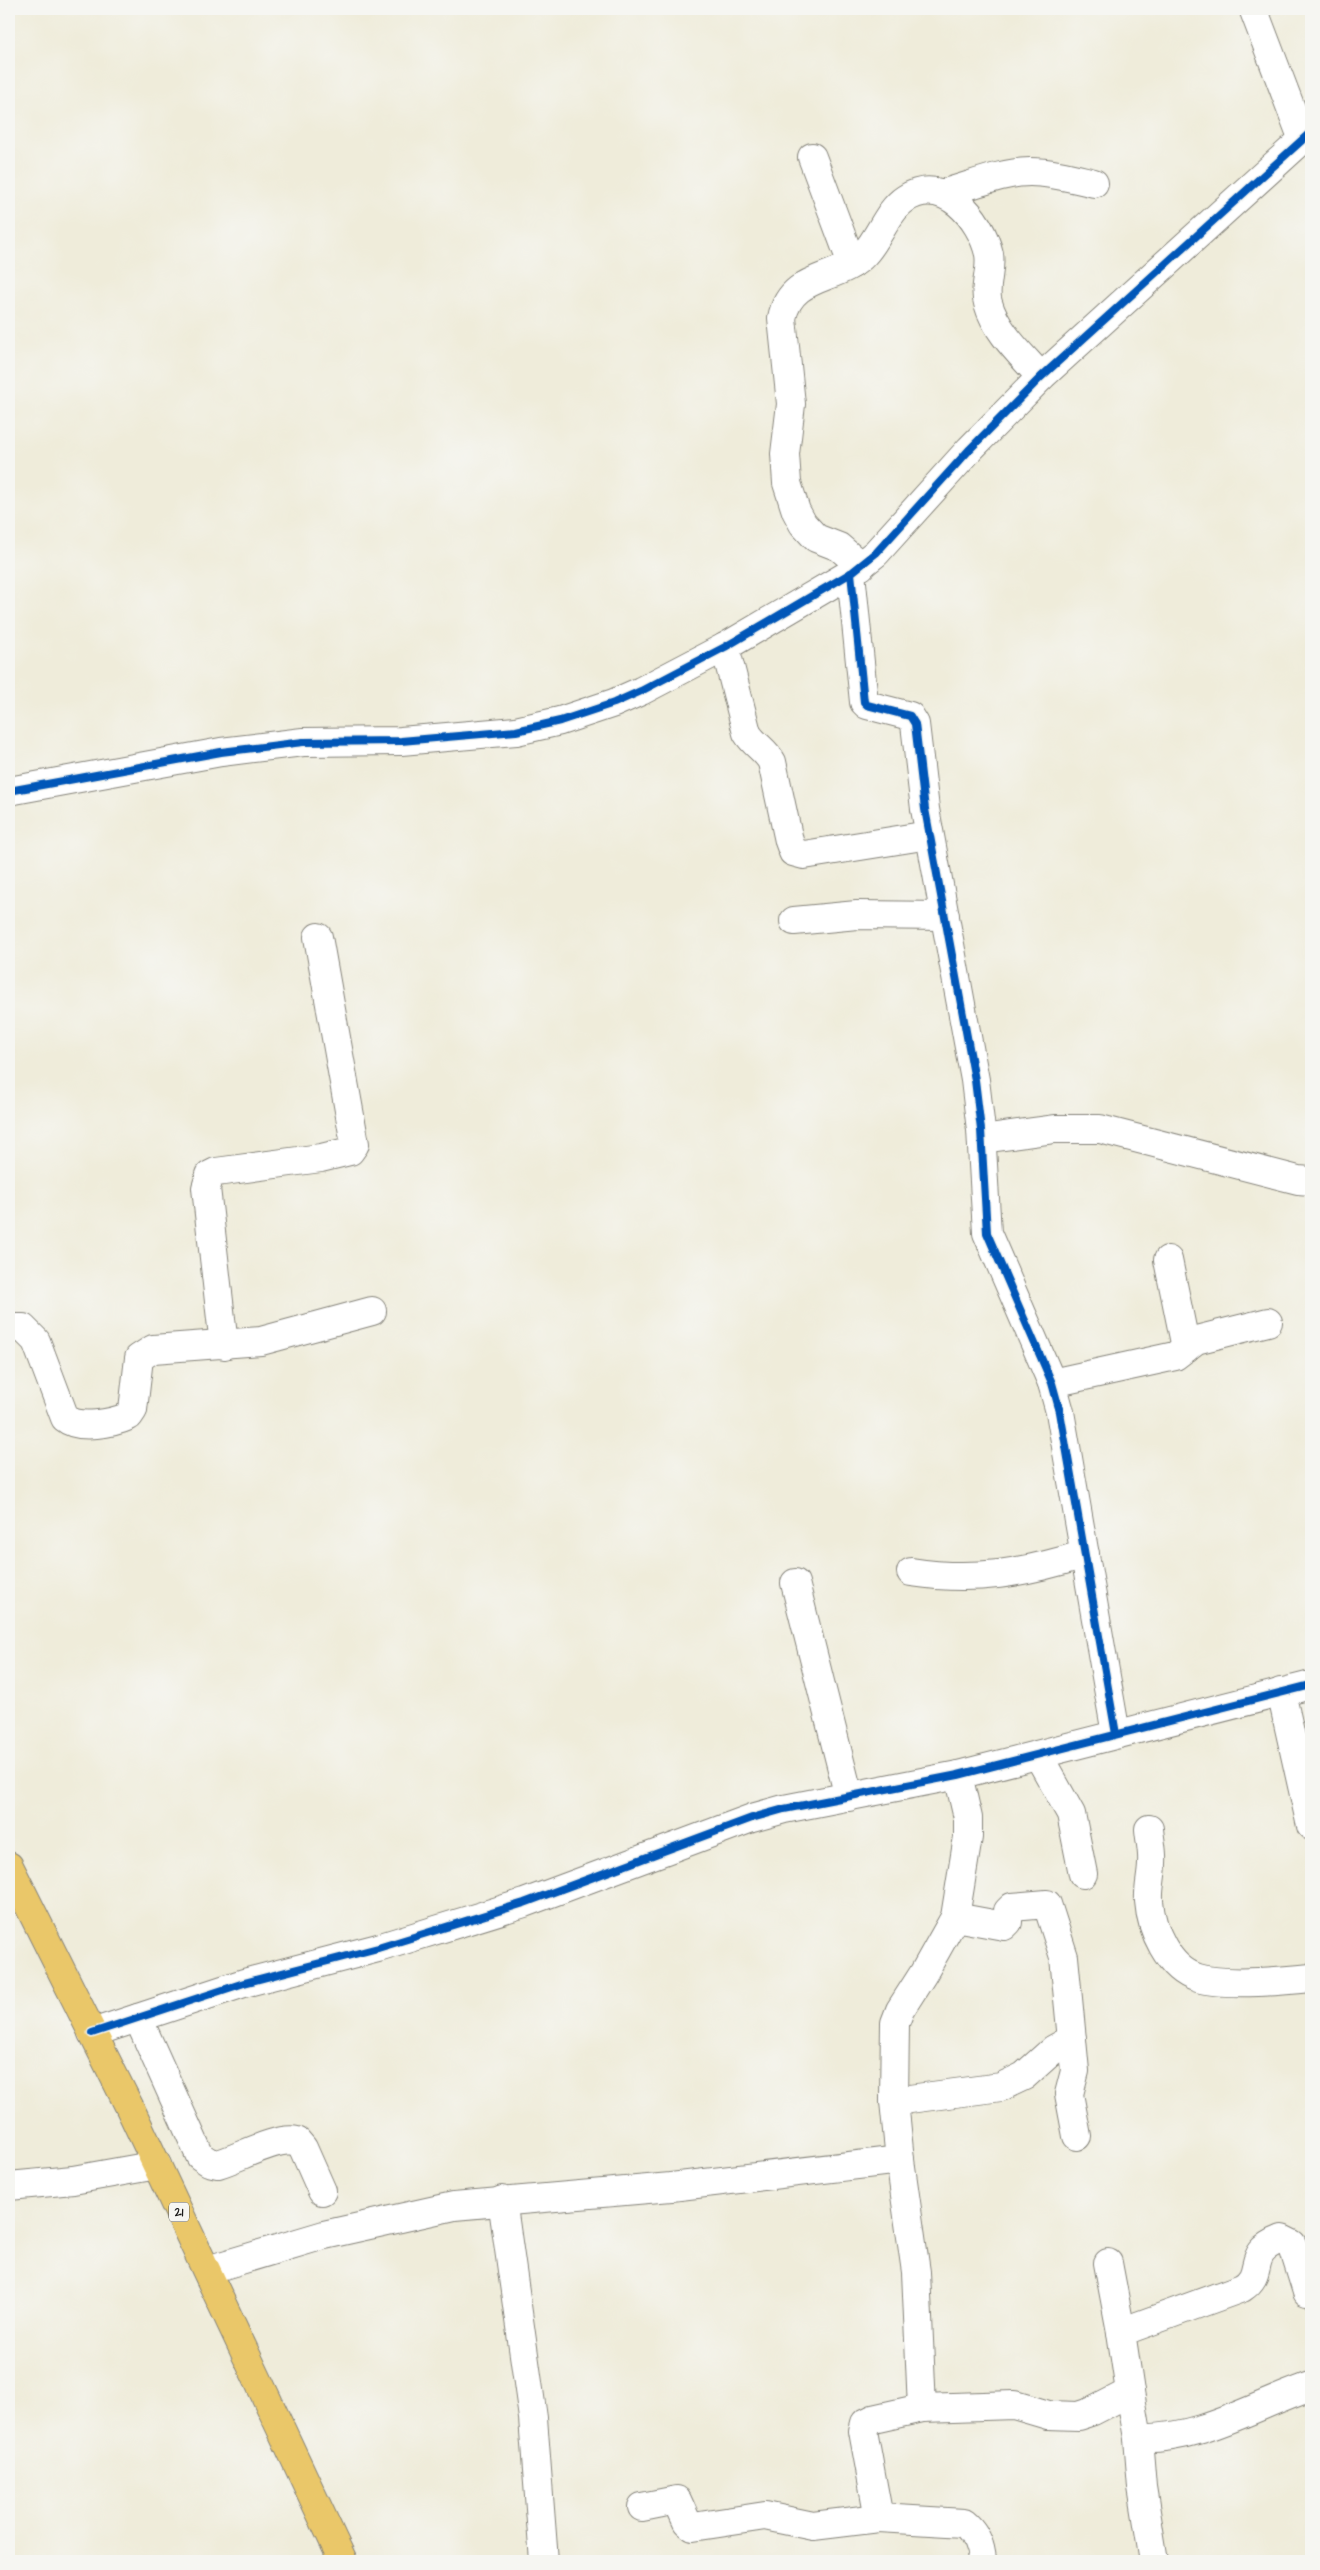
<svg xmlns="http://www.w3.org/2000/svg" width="1320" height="2570" font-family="'Architects Daughter',sans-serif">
<rect width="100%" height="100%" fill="#f6f6f2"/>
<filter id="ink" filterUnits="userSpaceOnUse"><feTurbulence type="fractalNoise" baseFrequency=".02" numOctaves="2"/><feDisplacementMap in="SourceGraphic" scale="10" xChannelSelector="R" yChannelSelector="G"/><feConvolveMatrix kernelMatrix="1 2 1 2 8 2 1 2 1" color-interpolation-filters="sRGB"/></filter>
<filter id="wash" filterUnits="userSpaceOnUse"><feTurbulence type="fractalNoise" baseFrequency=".0096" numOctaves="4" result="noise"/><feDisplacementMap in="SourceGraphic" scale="20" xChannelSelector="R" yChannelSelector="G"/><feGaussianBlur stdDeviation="1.12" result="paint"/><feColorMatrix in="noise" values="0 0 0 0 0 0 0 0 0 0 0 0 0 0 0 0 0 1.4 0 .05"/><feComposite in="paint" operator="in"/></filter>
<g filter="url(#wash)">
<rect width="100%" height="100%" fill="#efecda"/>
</g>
<g filter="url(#ink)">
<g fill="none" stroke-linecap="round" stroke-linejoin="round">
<defs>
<g id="minor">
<polyline points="1254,11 1303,140"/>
<polyline points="812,157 852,264"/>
<path d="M944,193C971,186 1002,172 1030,172C1051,172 1073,178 1094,183"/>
<path d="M861,566L839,547L816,538L803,524L796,511L787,483L785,454L791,404L782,318C791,272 840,282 865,253C879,238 888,210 905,199C944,173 981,219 989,254C992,271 983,287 988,303C996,332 1022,355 1041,377"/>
<polyline points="851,573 864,702 867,705 910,716 915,724 925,809 975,1080 981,1130 987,1233 1052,1383 1060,1412 1116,1734"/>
<path d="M725,647L747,733C754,745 766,750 772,762L789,841L793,852L804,855L929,835"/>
<polyline points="9,791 221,752 303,742 401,741 516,731 560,721 614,703 641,691 725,647 851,573 876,553 970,449 1041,377 1311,132"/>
<polyline points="794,921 857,915 945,916"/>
<polyline points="982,1139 1055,1129 1100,1129 1298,1180 1311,1181"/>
<polyline points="1168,1260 1186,1348"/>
<path d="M9,1328H23L36,1341L65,1418C79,1430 113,1423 129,1416L133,1410L139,1358L153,1349L261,1341L372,1311"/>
<polyline points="224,1345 206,1188 210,1175 216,1172 321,1158 350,1151 355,1144 318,937"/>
<polyline points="1052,1383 1175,1356 1196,1340 1268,1322"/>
<path d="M911,1572C975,1582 1024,1573 1085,1554"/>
<polyline points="795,1583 849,1797"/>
<polyline points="1281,1692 1311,1826"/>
<polyline points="1038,1755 1071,1814 1083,1874"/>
<path d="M1149,1829C1150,1841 1153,1852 1152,1863C1152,1876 1148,1888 1149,1901C1151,1929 1168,1969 1198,1978C1225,1986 1282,1981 1311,1978"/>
<polyline points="955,1917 1004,1926 1008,1922 1008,1911 1012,1907 1047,1904 1064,1957 1075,2071 1069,2094 1077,2136"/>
<path d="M138,2018L200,2156L209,2162L218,2164C239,2158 277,2136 297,2141L303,2148L322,2191"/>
<polyline points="92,2033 244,1983 378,1948 524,1903 752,1818 784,1809 958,1775 1311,1685"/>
<polyline points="894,2101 1001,2087 1024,2076 1054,2049 1072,2039"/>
<polyline points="9,2186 73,2180 157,2165"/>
<polyline points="502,2200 533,2418 544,2561"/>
<polyline points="1108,2263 1121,2332"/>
<polyline points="207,2270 324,2235 454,2206 671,2187 900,2160"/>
<path d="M1130,2392L1121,2332L1242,2288C1267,2272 1243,2254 1282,2239L1292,2244L1307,2292"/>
<polyline points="922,2408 916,2272 900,2160 894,2101 895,2023 900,2010 923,1974 955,1917 968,1837 968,1818 958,1775"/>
<polyline points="1138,2438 1142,2487 1154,2561"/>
<polyline points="642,2507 677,2500 687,2522 693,2527 765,2516 813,2526 879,2518"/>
<path d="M982,2561C981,2545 976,2533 964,2523L879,2518L863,2431L865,2423L873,2419L922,2408L1014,2405L1048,2415L1078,2416L1093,2411L1130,2392L1138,2438C1199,2441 1255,2405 1311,2386"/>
</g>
<polyline id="highway" points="9,1866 129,2106 343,2561"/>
</defs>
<use href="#minor" stroke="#86847b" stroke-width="30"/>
<use href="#highway" stroke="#86847b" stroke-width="30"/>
<use href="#minor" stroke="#fff" stroke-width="28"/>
<use href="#highway" stroke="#eac769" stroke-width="28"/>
<defs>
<g id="cycleway">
<polyline points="851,573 864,702 867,705 910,716 915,724 925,809 975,1080 981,1130 987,1233 1052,1383 1060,1412 1116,1734"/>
<polyline points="9,791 221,752 303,742 401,741 516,731 560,721 614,703 641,691 725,647 851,573 876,553 970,449 1041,377 1311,132"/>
<polyline points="92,2033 244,1983 378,1948 524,1903 752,1818 784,1809 958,1775 1311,1685"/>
</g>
</defs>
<use href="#cycleway" stroke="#f6f6f2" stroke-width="11"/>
<use href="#cycleway" stroke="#0057b8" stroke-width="8"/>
</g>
</g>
<g text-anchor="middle" stroke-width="4" stroke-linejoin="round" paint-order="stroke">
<rect fill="#f6f6f2" stroke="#5d5d5c" stroke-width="1" x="169" y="2202.5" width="20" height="19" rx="4"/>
<g font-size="12" font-weight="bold" fill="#1c1c1c">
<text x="179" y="2216">21</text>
</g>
</g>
<rect width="1320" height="2570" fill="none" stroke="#f6f6f2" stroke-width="30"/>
</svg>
